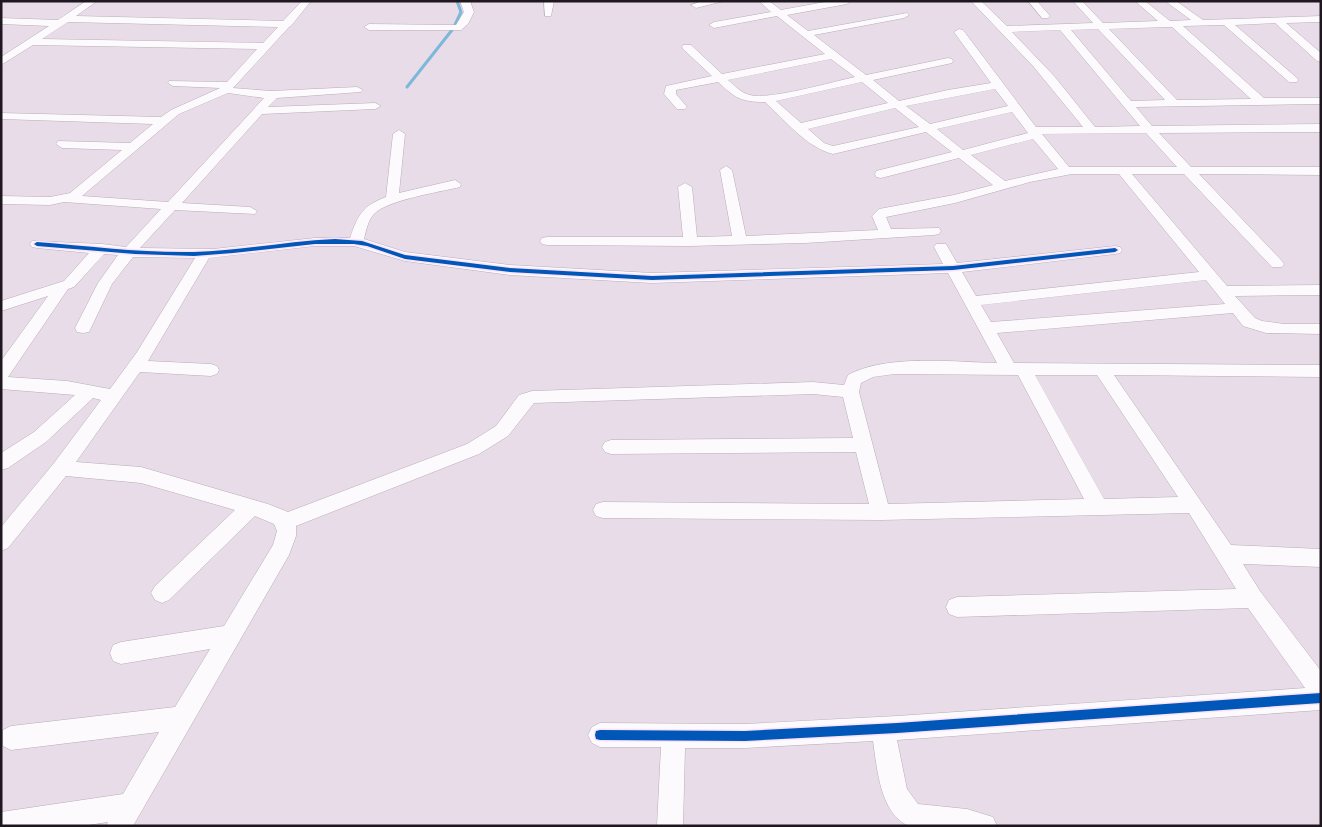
<svg xmlns="http://www.w3.org/2000/svg" width="1322" height="827" font-family="'Roboto Condensed',sans-serif">
<rect width="100%" height="100%" fill="#e9dce9"/>
<g fill="none" stroke-linecap="round" stroke-linejoin="round">
<g stroke="#7db7d9" stroke-width="3">
<polyline points="454,27 461,12 457,1"/>
<polyline points="407,87 452,30"/>
</g>
<defs>
<g id="minor">
<path d="M86,1H97L76,16L283,21L302,1H311L291,26L289,27L233,88L271,91L357,87L363,90L361,92L277,98L268,107L375,103L381,106L375,109L262,114L182,203L250,207L257,211L255,214L175,210L140,248L213,249L315,238H350C358,215 362,206 386,197L393,134L399,130L405,134L399,193L455,180L461,184L460,187C440,192 387,200 374,214C368,220 366,231 364,239L405,252L510,265L652,273L943,264L934,247L936,244H946L957,263L1115,246L1120,247L1122,250L1120,253L1115,254L962,272L976,296L1199,272L1119,174H1072L1030,182L955,203L886,217L891,229L939,228L941,231L939,234L934,235L805,243L690,246L547,245L542,244L540,241L542,238L547,237H683L678,187L685,183L692,187L697,237L732,236L720,170L726,166L732,170L746,236L878,230L872,216L879,209L954,195L993,185L959,158L881,178L876,177L875,174L876,171L952,152L926,132L833,154C806,147 786,121 765,102C741,102 735,98 718,82L676,90V94L687,107L685,109H677L664,94L666,86L712,76L683,49L682,47L683,45H691L722,74L825,54L777,16L714,28L709,25L714,22L771,12L759,1H769L781,10L830,1H851L847,4L787,15L808,31L907,13L909,15L904,18L814,35L866,75L948,58L952,59L953,61L952,63L873,80L899,101L948,90L991,83L954,32L959,29L963,30L1036,127H1083L1033,66L971,1H981L1007,26L1093,23L1073,1H1082L1103,23L1158,21L1135,1H1145L1170,21L1191,20L1165,1H1176L1203,20L1321,16V22L1286,23L1321,53V62L1317,61L1275,23L1235,25L1297,78L1298,80L1297,82H1289L1224,25L1183,26L1264,98H1321V104L1136,107L1152,126L1321,124V132L1159,133L1191,167H1321V175L1199,174L1282,261L1284,264L1282,267H1272L1184,174H1132L1227,286L1321,285V295L1235,296L1255,318L1262,321L1284,324H1321V334L1266,333L1243,326L1233,313L997,333L1014,363L1321,365V377L1114,375L1231,545L1321,549V567L1243,564L1260,591L1321,671V710L897,740L907,789L918,804L967,809L993,817L997,826H909C880,814 877,768 873,741L745,748H685L683,826H657L661,747H600L592,743L588,735L592,727L600,723L745,724L897,716L1305,688L1248,608L957,617L949,614L946,607L949,600L957,597L1236,589L1189,513L881,520L603,518L596,516L593,510L596,504L603,502L869,504L856,452L611,454L605,452L602,447L605,442L611,440L853,438L843,397L813,394L534,403L508,436L479,454L296,526V536L289,555L133,826H106L108,822L82,826H1V812L123,794L159,732L11,750L3,746V730L11,726L175,707L210,649L121,664L113,661L110,653L113,645L121,642L224,626L273,545L277,531L274,524L255,516L169,600L162,603L155,600L151,593L155,586L235,510L141,483L66,476L8,548L1,551V527L54,463L101,400L93,398L46,442L8,468L1,470V453L34,432L75,395L1,389V361L48,296L1,311V301L64,281L89,253L37,248L32,247L30,244L32,241L102,244L126,247L161,209L64,202L50,205L1,204V196L50,197L70,193L122,150L62,148L56,144L58,141L130,143L153,124L1,119V113L161,117L171,110L220,88L173,86L168,83L169,81L227,82L257,49L33,45L1,65V57L49,26L1,24V18L58,20ZM68,22L278,27L263,43L42,39ZM1169,27H1172L1251,99L1177,100L1109,29ZM1098,29L1165,100L1131,101L1071,30ZM1060,30L1140,126L1095,127L1055,77L1012,32ZM831,59L855,77C832,82 770,100 750,95C741,93 735,86 728,80ZM862,82L888,103L801,123L776,101ZM995,89L1008,106L930,124L906,106ZM228,93L264,98L168,202L82,196L179,114ZM895,108L919,127L833,146L824,143L808,129ZM1012,112L1028,133L963,150L937,129ZM1146,133L1177,167H1069L1042,134ZM1033,139L1058,169L1005,181L971,155ZM315,246H354L405,261L510,275L652,283L948,273L997,363C954,362 886,354 848,375L844,385L813,382L532,391L519,395L496,426L467,444L288,512L268,504L141,467L76,462L140,372L211,376L217,374L219,370L217,366L211,364L148,361L209,258ZM104,254L118,255L98,283L75,328L77,332L83,333L89,332L112,284L133,257L195,258L137,352L110,389L67,381L8,377L68,289L74,287ZM1206,280L1225,304L991,322L981,305ZM895,374L1018,375L1084,499L888,504L859,392L861,383L873,377ZM1035,375H1097L1178,497L1104,499Z"/>
<polygon points="460,1 470,1 474,12 468,24 461,30 369,30 364,27 369,24 456,25 464,12"/>
<polygon points="544,1 554,1 551,16 545,16"/>
<polygon points="702,1 724,1 696,8 691,5"/>
<polygon points="1028,1 1037,1 1050,16 1048,18 1042,18"/>
</g>
</defs>
<use href="#minor" stroke="#b7adb7" stroke-width="1"/>
<use href="#minor" fill="#fcfafc" fill-rule="evenodd"/>
<defs>
<g id="cycleway">
<path d="M335,239L362,241L405,255L510,268L652,276L953,266L1115,248L1118,250L1115,252L953,270L652,280L510,272L405,259L367,246L354,244H315L233,253L194,256L135,254L37,246L34,244L37,242C89,246 141,253 194,252C241,251 287,241 335,239Z"/>
<polygon points="1321,693 1321,703 897,733 745,741 600,740 596,739 595,735 596,731 600,730 745,731 897,723"/>
</g>
</defs>
<use href="#cycleway" stroke="#fbe3fc" stroke-width="3"/>
<use href="#cycleway" fill="#0057b8" fill-rule="evenodd"/>
</g>
<rect width="1322" height="827" fill="none" stroke="#1f1720" stroke-width="5"/>
</svg>
